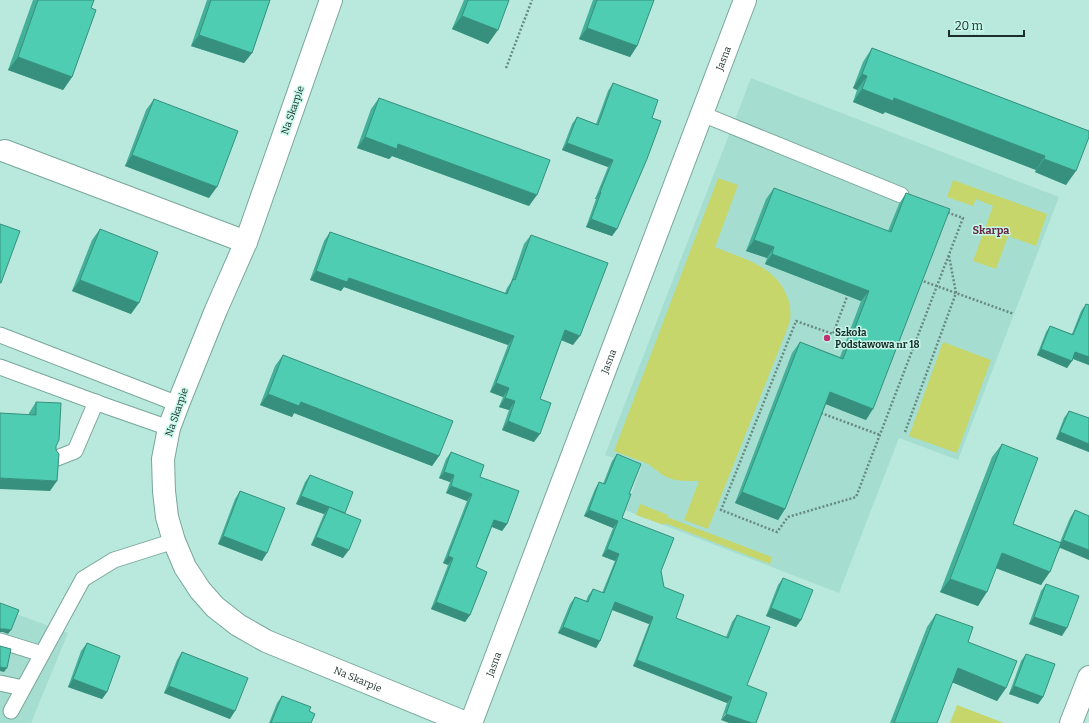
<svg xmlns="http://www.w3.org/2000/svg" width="1089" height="723" font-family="Bitter,serif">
<rect width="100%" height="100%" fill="#b9e9dc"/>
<g fill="#a5ded0">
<polygon points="751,78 1059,197 958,460 899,438 839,593 625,510 641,468 605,455"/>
<polygon points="0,608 68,633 31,723 0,723"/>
</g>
<g fill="#c6d66b">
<path d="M718,178L738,185L715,247C731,254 749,259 763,268C781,279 793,299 790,320C789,324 787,328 786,332L708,529L684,520L699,481H687L675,480L664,476L648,464L614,451Z"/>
<polygon points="953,180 1047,214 1036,246 1008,236 996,269 973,261 993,206 976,199 973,206 947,197"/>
<polygon points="943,342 991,360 957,453 909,436"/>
<polygon points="640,504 668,515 667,517 772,557 770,564 665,523 664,525 636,515"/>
<polygon points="957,705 1004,723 950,723"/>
</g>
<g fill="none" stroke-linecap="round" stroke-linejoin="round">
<defs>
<g id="lane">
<polyline points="702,114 901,195"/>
<polyline points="0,335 178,404"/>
<polyline points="0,367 106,406 169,428"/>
<polyline points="57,458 75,451 96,402"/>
<polyline points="0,641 42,654"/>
<polyline points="0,683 23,688"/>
<polyline points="11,711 83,579 114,560 174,541"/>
</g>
<g id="street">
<path id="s1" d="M331,0L246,242L216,310L178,404L169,428L163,459L164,491L167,517L174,541L185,567L200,590L215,607L238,625L266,641L466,723"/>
<polyline points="5,151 246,242"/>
<path id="s2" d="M471,723L745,0"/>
<polyline points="1071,723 1089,677"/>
</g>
</defs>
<use href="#lane" stroke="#78a79a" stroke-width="17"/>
<use href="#street" stroke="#78a79a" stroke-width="24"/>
<g stroke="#678980" stroke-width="2.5" stroke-dasharray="2 2" stroke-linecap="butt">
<polyline points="506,68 532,0"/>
<polyline points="920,280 1014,314"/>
<polyline points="848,294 833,334 796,321 721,510 777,532 788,517 856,497 963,218 946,212"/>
<polyline points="821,413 880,435"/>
<polyline points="905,432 956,293 949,256"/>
</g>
<use href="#lane" stroke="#fff" stroke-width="15"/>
<use href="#street" stroke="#fff" stroke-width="22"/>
</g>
<g fill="#43b099">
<polygon points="33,0 94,0 91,8 72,77 63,90 8,70"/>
<polygon points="207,0 270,0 252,53 244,63 191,46"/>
<polygon points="464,0 509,0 488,44 452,29"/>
<polygon points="593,0 654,0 637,46 630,57 579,39"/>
<polygon points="872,48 1089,131 1066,185 1035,172 1036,170 885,112 883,114 853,102 857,90 853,88 863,62"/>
<polygon points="613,83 652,118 617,229 612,236 586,227 596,199 595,199 608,167 562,150 572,124 577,117 596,124 608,91"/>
<polygon points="379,98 529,206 392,156 389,159 357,148 371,109"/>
<polygon points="154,99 209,198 125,166 146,110"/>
<polygon points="774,188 888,231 899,204 906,193 866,420 826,404 785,509 778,520 735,503 792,353 800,342 840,357 861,301 765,264 767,258 746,251 766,199"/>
<polygon points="100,229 131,314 72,291 92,240"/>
<polygon points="330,232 505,293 507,288 511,282 524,244 531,235 573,345 561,340 540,399 534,442 502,430 509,410 499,407 503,397 490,392 508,345 344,287 341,291 310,280 324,241"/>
<polygon points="1086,304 1089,305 1089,365 1073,359 1067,368 1037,355 1046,332 1050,326 1072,334 1081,311"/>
<polygon points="283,355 439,456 432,466 294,413 292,417 260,405 275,366"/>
<polygon points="36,402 56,446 50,491 29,414 29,413"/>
<polygon points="1069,411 1089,418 1089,452 1056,439 1064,418"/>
<polygon points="1002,444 1013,524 1060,542 1070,518 1075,510 1089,516 1060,548 1041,585 996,568 978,606 940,592 992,457"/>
<polygon points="451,452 480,477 507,524 502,531 492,527 476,567 470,615 465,622 431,609 448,565 443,563 467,501 446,493 450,482 439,478 446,459"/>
<polygon points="617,454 629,494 622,518 661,571 664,587 676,618 726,637 732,622 737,615 747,685 721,720 727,703 633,666 649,624 612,610 600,641 596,648 558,633 570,604 575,597 586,601 588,596 593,589 602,593 615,561 602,556 613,528 584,516 595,489 599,482 603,484 612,461"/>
<polygon points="310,475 345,513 343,558 311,545 324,514 296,504 305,482"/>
<polygon points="240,491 262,561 218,544 235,499"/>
<polygon points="783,578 801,620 796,627 766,616 778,585"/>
<polygon points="1046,584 1062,636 1029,624 1041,591"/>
<polygon points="936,614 968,642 1006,688 997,701 952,682 937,723 890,723 927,627"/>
<polygon points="87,643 107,692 102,699 68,687 81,651"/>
<polygon points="182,652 230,719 164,693 177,660"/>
<polygon points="1026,654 1043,697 1038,704 1009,694 1021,661"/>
<polygon points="282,696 309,711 311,723 269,723 277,703"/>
</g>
<g fill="#37907d">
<polygon points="462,16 498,30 488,44 452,29"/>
<polygon points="587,28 637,46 630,57 579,39"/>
<polygon points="199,35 252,53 244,63 191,46"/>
<polygon points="18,57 72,77 63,90 8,70"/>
<polygon points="862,74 867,76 857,90 853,88"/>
<polygon points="862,89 894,98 1045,156 1036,170 885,112 883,114 853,102"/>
<polygon points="365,137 398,144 537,195 529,206 392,156 389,159 357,148"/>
<polygon points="567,143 613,160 608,167 562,150"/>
<polygon points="132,155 217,187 209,198 125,166"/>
<polygon points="1044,159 1076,171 1066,185 1035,172"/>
<polygon points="600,192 601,192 596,199 595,199"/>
<polygon points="591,219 617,229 612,236 586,227"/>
<polygon points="754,240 774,247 767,258 746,251"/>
<polygon points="772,254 869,291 861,301 765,264"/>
<polygon points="316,271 349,278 514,336 508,345 344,287 341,291 310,280"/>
<polygon points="80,280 139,303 131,314 72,291"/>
<polygon points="565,330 580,336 573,345 559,339"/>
<polygon points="1041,349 1072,361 1067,368 1037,355"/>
<polygon points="1075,352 1089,357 1089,365 1071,358"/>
<polygon points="496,383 509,388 503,397 490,392"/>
<polygon points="830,392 873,409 866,420 823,403"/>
<polygon points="268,394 301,402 439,456 432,466 294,413 292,417 260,405"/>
<polygon points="505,398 515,401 509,410 499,407"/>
<polygon points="508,421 540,434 534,442 502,430"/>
<polygon points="1060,432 1089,444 1089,452 1056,439"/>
<polygon points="444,472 454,475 450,482 439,478"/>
<polygon points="0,478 57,481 50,491 0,489"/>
<polygon points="451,486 472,494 467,501 446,493"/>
<polygon points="742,492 785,509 778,520 735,503"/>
<polygon points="301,496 345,513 329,507 324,514 296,504"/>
<polygon points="589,510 618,521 613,528 584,516"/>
<polygon points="494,520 507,524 502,531 490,526"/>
<polygon points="223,536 267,553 262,561 218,544"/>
<polygon points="316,537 349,550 343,558 311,545"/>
<polygon points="1063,540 1089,550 1089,560 1058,547"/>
<polygon points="607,549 619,554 615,561 602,556"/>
<polygon points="1002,553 1050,572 1041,585 993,567"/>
<polygon points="448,556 453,558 448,565 443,563"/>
<polygon points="950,579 987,592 978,606 940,592"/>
<polygon points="436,602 470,615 465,622 431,609"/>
<polygon points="615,602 653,617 649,624 610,609"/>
<polygon points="771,608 801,620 796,627 766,616"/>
<polygon points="1034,617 1067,628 1062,636 1029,624"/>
<polygon points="563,627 600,641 596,648 558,633"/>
<polygon points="0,629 5,629 11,630 8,634 3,632 0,632"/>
<polygon points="637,660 732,697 727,703 633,666"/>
<polygon points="0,667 7,668 4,672 0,671"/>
<polygon points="958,668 1006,688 997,701 949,681"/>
<polygon points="73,679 107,692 102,699 68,687"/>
<polygon points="169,686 235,711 230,719 164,693"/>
<polygon points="1014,686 1043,697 1038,704 1009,694"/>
<polygon points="726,714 752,723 729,723 721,720"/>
</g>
<g fill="#4ecdb2" stroke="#37907d">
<polygon points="38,0 94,0 91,8 96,10 72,77 18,57"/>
<polygon points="211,0 270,0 252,53 199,35"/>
<polygon points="468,0 509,0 498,30 462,16"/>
<polygon points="597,0 654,0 637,46 587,28"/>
<polygon points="872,48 1089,131 1089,137 1076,171 1044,159 1045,156 894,98 893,101 862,89 867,76 862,74"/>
<polygon points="613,83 658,100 652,118 661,121 647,159 617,229 591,219 601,192 600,192 613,160 567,143 577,117 598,125"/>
<polygon points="379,98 550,160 537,195 398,144 397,149 365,137"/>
<polygon points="154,99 238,131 217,187 132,155"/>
<polygon points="774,188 891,232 906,193 950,209 873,409 830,392 785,509 742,492 800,342 843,359 869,291 772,254 774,247 754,240"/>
<polygon points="0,224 20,231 1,283 0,283"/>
<polygon points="100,229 158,252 139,303 80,280"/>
<polygon points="330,232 507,294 513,279 515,280 531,235 608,263 580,336 565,330 540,399 551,403 540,434 508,421 515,401 505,398 509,388 496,383 514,336 349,278 347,282 316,271"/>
<polygon points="1086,304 1089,305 1089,357 1075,352 1072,361 1041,349 1050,326 1073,335"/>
<polygon points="283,355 453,421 439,456 301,402 299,406 268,394"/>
<polygon points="36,402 61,403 59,440 56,446 56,450 59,454 57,481 0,478 0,413 36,415"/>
<polygon points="1069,411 1089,418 1089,444 1060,432"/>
<polygon points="1002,444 1038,458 1013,524 1061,543 1050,572 1002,553 987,592 950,579"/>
<polygon points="451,452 484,465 480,477 519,491 507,524 494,520 476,567 487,572 470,615 436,602 453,558 448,556 472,494 451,486 454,475 444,472"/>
<polygon points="617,454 641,464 629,494 631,494 622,518 674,538 661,571 664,587 684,595 676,618 728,638 737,615 770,627 747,685 767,693 756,723 752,723 726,714 732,697 637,660 653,617 615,602 600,641 563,627 575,597 588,602 593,589 604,593 619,554 607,549 618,521 589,510 599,482 605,484"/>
<polygon points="310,475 353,492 345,513 301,496"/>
<polygon points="240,491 285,508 267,553 223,536"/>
<polygon points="329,507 361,520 349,550 316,537"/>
<polygon points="1075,510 1089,516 1089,550 1063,540"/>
<polygon points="783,578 813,590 801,620 771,608"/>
<polygon points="1046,584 1079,596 1067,628 1034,617"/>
<polygon points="0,603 19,610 11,630 5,629 0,629"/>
<polygon points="936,614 973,627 968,642 1017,661 1006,688 958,668 937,723 894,723"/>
<polygon points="87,643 120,656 107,692 73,679"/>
<polygon points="0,646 11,649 7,668 0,667"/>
<polygon points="182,652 248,678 235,711 169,686"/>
<polygon points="1026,654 1055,664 1043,697 1014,686"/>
<polygon points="282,696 311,707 309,711 315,714 311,723 271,723"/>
</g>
<circle fill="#bb3372" stroke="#c6f7e9" stroke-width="1.5" cx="827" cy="338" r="4"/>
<g text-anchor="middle" stroke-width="3" stroke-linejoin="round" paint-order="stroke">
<g font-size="10" fill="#1a2d29" stroke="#c6f7e9">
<text dy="4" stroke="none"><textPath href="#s2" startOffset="711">Jasna</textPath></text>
<text transform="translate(292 110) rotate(-71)" y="4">Na Skarpie</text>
<text dy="4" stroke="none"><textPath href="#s2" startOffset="387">Jasna</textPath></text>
<text transform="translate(176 412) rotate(-71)" y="4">Na Skarpie</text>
<text dy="4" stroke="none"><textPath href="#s2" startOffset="63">Jasna</textPath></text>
<text dy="4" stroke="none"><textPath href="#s1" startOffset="812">Na Skarpie</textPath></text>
</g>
<g font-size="10" font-weight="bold" fill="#1a2d29" stroke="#c6f7e9" text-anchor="start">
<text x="835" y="336">Szkoła<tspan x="835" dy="12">Podstawowa nr 18</tspan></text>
</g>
<g font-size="11" font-weight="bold" fill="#692743" stroke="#c6f7e9">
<text x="991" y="234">Skarpa</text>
</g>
</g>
<path d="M949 30v6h75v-6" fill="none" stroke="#1a2d29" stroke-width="2"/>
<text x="955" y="30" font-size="12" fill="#1a2d29" stroke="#c6f7e9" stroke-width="3" paint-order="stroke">20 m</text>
</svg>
